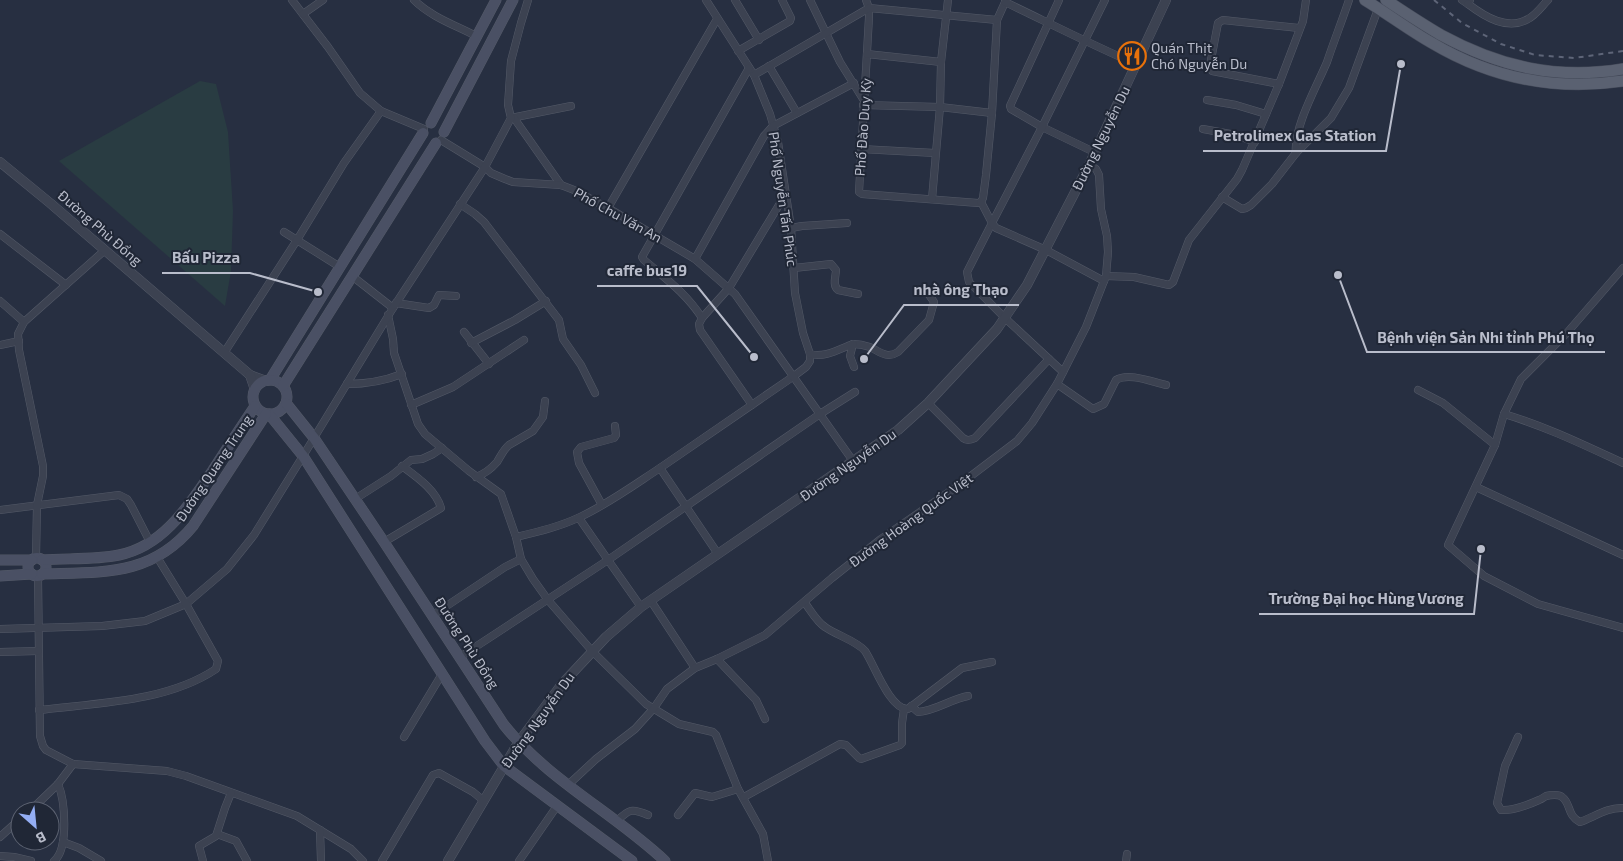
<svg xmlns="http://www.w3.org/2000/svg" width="1623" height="861" font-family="'Exo 2',sans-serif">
<rect width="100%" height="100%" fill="#272f41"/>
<polygon fill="#293c42" points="200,81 216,84 228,132 233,211 231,271 225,306 59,161"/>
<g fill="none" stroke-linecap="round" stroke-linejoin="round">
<defs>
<g id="minor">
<polyline points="292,0 328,47 360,93 381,111 424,129"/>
<path d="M414,0C431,17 455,25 476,36"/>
<polyline points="706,0 754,75 770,114 778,142 791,228 795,293 803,333 810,354 810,361 806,367 794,376 660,468 718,554"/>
<polyline points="735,0 759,40"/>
<polyline points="810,0 840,62 863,99"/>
<polyline points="866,0 869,8 869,17 859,192 862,194 978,203 981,202"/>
<polyline points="1006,0 997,20 992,113 986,175 983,198 981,202 992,223 967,272 969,282 1005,318 1063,372"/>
<polyline points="1059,0 1010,106 1011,109 1042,127 1094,152"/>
<polyline points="1462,0 1468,4 1470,0"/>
<path d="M1005,2C1049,23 1092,45 1136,64"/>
<path d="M1468,4C1485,17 1508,31 1528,19C1536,15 1542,6 1548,0"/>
<polyline points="303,14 323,0"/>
<polyline points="738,51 790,21 791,18 782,0"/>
<polyline points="867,54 941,62"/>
<polyline points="769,66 797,113"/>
<path d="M749,68L642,257L644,260C665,278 687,294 702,318L699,324L700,330L752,405"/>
<polyline points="754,75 869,8 997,20"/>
<polyline points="1279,84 1212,71 1210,65 1218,23 1223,20 1299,28"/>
<polyline points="1207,100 1236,105 1266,114"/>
<polyline points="863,105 940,107 992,113"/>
<polyline points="511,118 571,106"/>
<polyline points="514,118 561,185"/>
<polyline points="1203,129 1236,135 1255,142"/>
<polyline points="441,140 485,167 491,173 505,179 513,182 561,185 574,190 608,208 695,259 735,294 853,461"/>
<polyline points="861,149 935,153"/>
<path d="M1296,153C1293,128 1317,86 1327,62C1334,41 1342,21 1349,0"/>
<polyline points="1222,197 1242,209 1246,208 1251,205 1272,184 1296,153 1331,118 1349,88 1378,9"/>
<polyline points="932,199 940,107 941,62 948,0"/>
<polyline points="460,204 475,214 484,222 559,320 563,339 581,365 595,393"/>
<polyline points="608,208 717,19"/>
<polyline points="791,228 802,226 847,223"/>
<polyline points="284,232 340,267"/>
<polyline points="0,234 66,285"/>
<polyline points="695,259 764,136 773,126 854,83"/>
<path d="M794,268L831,264L836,270C836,276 832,285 838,290L858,294"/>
<polyline points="1623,268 1566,334 1521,379 1504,414 1495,445 1448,545 1484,576 1538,604 1623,628"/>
<polyline points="352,276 393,308"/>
<polyline points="1106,276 1134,277 1169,285 1173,282 1189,240 1237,179 1242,170 1279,84 1303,21 1306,0"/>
<polyline points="1104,281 1046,250 996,228 992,223 1042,127 1105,0"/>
<polyline points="0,301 24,322"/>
<polyline points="396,303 429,308 434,305 439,295 456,296"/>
<path d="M388,315L393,339L394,353L418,424L425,434L469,471L501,494L516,537C537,532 559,527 580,517C608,504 634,485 660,468"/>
<polyline points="702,318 729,288 785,195"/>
<polyline points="464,332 489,364"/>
<polyline points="471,343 515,320 546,301"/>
<path d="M853,344C859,344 864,345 870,347C880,352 887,359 898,352L929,320L934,302L927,292"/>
<polyline points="0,345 19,341"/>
<polyline points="224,353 297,240 344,163 381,111"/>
<path d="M810,354C825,358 839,349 853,344L850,356L854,367"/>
<path d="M347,384C366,384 384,381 402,374"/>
<path d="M1057,384L1093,409L1104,404L1116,380C1129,372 1152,382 1166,385"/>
<polyline points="1418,390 1443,403 1495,445"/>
<path d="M928,403L963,438C967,441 970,440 975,438L1049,359"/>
<polyline points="411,405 453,387 524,340"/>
<path d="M1504,414C1545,426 1584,445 1623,463"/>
<path d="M476,477C484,474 492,468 497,462C501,456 503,450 509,445L533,431L543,417L545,401"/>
<polyline points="1476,487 1623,555"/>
<polyline points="355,499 391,476 411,460 422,459 433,454 442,448"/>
<polyline points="602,505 579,463 577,452 581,447 614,438 616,435 615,426"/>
<polyline points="0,510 119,495 127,499 131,505 150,542"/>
<polyline points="516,537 521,559 533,579 548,600 592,651 646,704 679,724 713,732 716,735 738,789 763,834 768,861"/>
<path d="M384,542L441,508C436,490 417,477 402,466"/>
<polyline points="36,558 37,505 43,476 43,466 19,350 18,334 24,322 105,250"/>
<polyline points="38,576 40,736 43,746 46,750 73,764 167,771 186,776 297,816 351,849 363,861"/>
<polyline points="651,601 695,668"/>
<path d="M805,603C811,611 817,622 825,627C836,635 857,641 865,651C874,664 890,710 908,709L962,668L992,662"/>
<polyline points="641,607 608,560 820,414 855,392"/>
<polyline points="433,615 505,567 521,559"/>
<polyline points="0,629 102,626 145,621 186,604 227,569 254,535 303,456 393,308 485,167 511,118 508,105 511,61 521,23 528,0"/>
<polyline points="0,652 38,651"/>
<polyline points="460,657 608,560 579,518"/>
<polyline points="717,659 756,700 765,719"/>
<path d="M911,706L918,712C935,711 951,699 968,696"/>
<path d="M39,710C97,703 167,702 216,669L218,661L186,604L157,557"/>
<polyline points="404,737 442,674"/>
<path d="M1518,737L1505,766L1497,803L1501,810C1513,811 1528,805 1539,800C1542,799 1544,797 1546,796C1550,795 1559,794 1562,797C1571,803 1567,816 1580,822C1594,817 1608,807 1623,808"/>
<polyline points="568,785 596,759 635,729 654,708 667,689 695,668 717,659 765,635 832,578 881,539 959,485 1017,441 1032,423 1057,384 1086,327 1106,276 1108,252 1107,236 1101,209 1099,175 1096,169 1089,165"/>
<polyline points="744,797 840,744 846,745 859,758 861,759 900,745 902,743 902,723 904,709"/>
<polyline points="30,811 58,784 73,764"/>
<polyline points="678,815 695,793 712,797 738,789"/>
<path d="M617,821C629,809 632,808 648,815"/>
<polyline points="320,830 321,861"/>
<polyline points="217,834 236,841 247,861"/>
<polyline points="0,837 20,819"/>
<polyline points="63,842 79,848 101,861"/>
<polyline points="0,856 14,857 31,861"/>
<path d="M54,861C69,849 65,800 58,784"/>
<polyline points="203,861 199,846 216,836 225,808 231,793"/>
<polyline points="382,861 433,775 439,773 473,792 484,801"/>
<polyline points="519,861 557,806"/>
<polyline points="1126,861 1127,854"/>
</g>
<g id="tertiary">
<polyline points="0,162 50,203 250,375 266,381"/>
<polyline points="250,375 255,390"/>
<polyline points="448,861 518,743 562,684 606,637 641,607 898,430 928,403 997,329 1027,285 1089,165 1166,0"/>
</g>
<g id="secondary">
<polyline points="431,123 496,0"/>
<polyline points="444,132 513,0"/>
<polyline points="270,380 423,133"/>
<circle cx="270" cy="397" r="17"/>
<polyline points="283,386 436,143"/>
<path d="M286,403L314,438L384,542L504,725C548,780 614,813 665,861"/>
<polyline points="269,414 303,456 485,741 504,766 632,861"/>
<circle cx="37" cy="567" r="9"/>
<polyline points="0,560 32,560"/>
<path d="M42,560C67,558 94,560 119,555C164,546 189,505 213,470C227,448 241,427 255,406"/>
<path d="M42,574C102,572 151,577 193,526L266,414"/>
<polyline points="0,576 32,574"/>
</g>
<g id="primary">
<path d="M1365,0C1388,14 1409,30 1432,43C1491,78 1556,91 1623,81"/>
<path d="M1386,0C1404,12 1422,24 1441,35C1500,67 1557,80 1623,69"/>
</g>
</defs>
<use href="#minor" stroke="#545a68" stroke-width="8"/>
<use href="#tertiary" stroke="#545a68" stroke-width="10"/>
<use href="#secondary" stroke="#545a68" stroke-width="11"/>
<use href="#primary" stroke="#454b5a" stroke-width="12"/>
<use href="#minor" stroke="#3c4251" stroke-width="7"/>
<use href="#tertiary" stroke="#3c4251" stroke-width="9"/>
<use href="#secondary" stroke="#4a5064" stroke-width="10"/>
<use href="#primary" stroke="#5a6171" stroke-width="11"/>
<polyline stroke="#5e6578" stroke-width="2" stroke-dasharray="5 5" stroke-linecap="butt" points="1434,0 1462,23 1501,44 1535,55 1574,58 1623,51"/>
</g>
<defs>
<symbol id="restaurant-ring" viewBox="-11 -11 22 22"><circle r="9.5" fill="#202736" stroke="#e8710a" stroke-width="1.5"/><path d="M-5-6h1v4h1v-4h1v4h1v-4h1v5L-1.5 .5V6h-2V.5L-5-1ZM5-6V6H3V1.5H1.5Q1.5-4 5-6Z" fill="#e8710a"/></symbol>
</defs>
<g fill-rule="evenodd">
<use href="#restaurant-ring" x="1116" y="40" width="32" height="32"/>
</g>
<g text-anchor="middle" stroke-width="4" stroke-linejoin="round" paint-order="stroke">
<g font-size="14" fill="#b9bdcb" stroke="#202736" text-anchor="start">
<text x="1151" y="53">Quán Thịt<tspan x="1151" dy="16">Chó Nguyễn Du</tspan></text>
</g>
<g font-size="14" fill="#b9bdcb" stroke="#202736">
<text transform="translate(863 127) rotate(-86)" y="5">Phố Đào Duy Kỳ</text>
<text transform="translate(1101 138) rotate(-64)" y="5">Đường Nguyễn Du</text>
<text transform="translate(783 199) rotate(82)" y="5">Phố Nguyễn Tấn Phúc</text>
<text transform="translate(618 215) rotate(29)" y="5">Phố Chu Văn An</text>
<text transform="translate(100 228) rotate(41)" y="5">Đường Phù Đổng</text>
<text transform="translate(848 465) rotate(-35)" y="5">Đường Nguyễn Du</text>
<text transform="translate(214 468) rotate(-56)" y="5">Đường Quang Trung</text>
<text transform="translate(911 520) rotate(-36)" y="5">Đường Hoàng Quốc Việt</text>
<text transform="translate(467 643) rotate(57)" y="5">Đường Phù Đổng</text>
<text transform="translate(538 720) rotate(-54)" y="5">Đường Nguyễn Du</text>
</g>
</g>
<path fill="none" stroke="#b9bdcb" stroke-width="2" d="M1401 64L1386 151H1203M318 292L250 273H162M754 357L697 286H597M864 359L904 305H1019M1338 275L1367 352H1605M1481 549L1474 614H1259"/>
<g fill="#b9bdcb" stroke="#202736" stroke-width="2">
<circle cx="1401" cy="64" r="5"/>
<circle cx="318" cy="292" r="5"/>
<circle cx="754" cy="357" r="5"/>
<circle cx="864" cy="359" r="5"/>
<circle cx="1338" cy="275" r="5"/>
<circle cx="1481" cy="549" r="5"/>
</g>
<g font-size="15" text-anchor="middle" font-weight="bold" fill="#b9bdcb" stroke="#202736" stroke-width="4" stroke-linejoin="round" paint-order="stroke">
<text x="1295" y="141">Petrolimex Gas Station</text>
<text x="206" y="263">Bấu Pizza</text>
<text x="647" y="276">caffe bus19</text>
<text x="961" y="295">nhà ông Thạo</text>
<text x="1486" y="343">Bệnh viện Sản Nhi tỉnh Phú Thọ</text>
<text x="1366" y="604">Trường Đại học Hùng Vương</text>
</g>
<g transform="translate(35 826) rotate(153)"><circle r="24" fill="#202736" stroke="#5d6372"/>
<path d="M0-4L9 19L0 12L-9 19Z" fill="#94aef4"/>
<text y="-8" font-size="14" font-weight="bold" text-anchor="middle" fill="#b9bdcb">B</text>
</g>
</svg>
